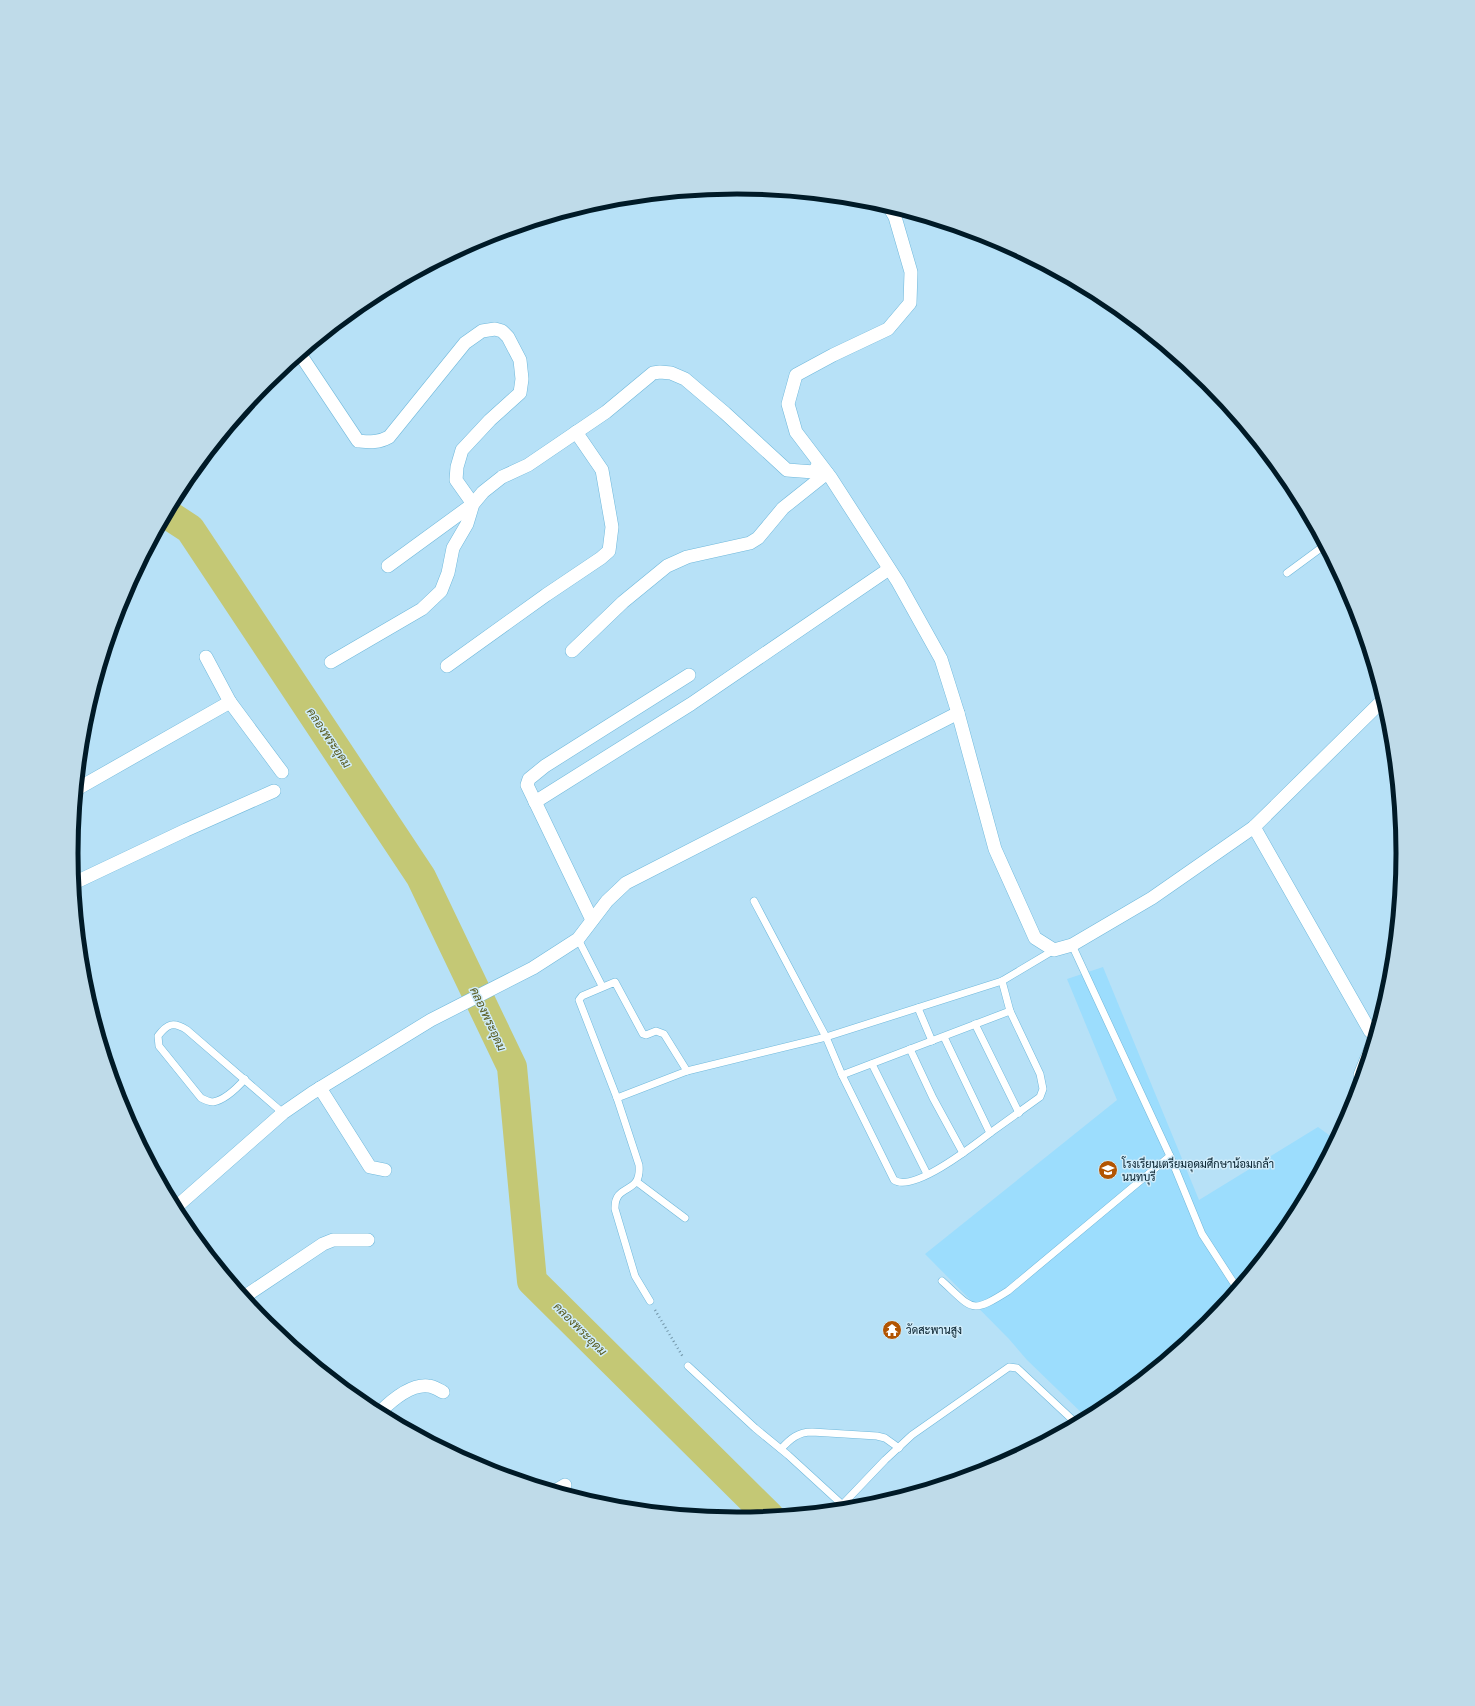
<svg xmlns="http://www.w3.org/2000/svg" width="1475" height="1706" font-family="Bitter,Sarabun,serif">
<rect width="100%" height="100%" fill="#b7e1f7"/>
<polygon fill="#9cddfd" points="1103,967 1199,1200 1318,1127 1336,1140 1292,1223 1209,1324 1108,1407 1087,1418 1027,1360 1009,1339 925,1254 1117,1100 1067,979"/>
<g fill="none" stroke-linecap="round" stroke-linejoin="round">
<polyline stroke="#c4c875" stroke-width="30" points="167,514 190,529 421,877 512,1067 532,1281 769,1516"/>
<defs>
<g id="lane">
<polyline points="1287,573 1325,545"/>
<path d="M754,901L826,1037L842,1075L894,1180C913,1193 973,1146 990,1133L944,1037"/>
<polyline points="578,939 602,986"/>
<polyline points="1072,945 1170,1156 1202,1234 1235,1285 1239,1288"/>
<polyline points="918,1008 932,1041"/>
<polyline points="975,1024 1019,1113"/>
<polyline points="910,1049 933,1098 963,1153"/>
<polyline points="872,1064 927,1174"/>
<polyline points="842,1075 1010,1011"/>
<path d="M245,1079C237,1088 225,1100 213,1102C209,1102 205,1100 201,1098L159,1046L158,1036C167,1024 173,1021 187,1030L283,1113"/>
<polyline points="617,1098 687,1071 826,1037 1002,981 1054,950"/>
<polyline points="990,1133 1040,1097 1043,1089 1040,1074 1010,1011 1002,981"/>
<polyline points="637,1182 685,1218"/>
<path d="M942,1281C973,1309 970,1315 1008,1291L1170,1156"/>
<path d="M650,1301L635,1276L615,1209C614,1182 642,1196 639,1165L617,1098L579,1000L582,996L615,982L643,1034L646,1035L656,1031L664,1034L687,1071"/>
<polyline points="688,1366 755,1428 788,1455 847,1509"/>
<path d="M781,1449C790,1439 798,1432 812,1432L877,1436L885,1438L899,1448"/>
<polyline points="843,1504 885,1460 912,1435 1009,1367 1017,1368 1077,1424"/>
</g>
<g id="street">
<polyline points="888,205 895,217 911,272 910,303 888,329 833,355 796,375 788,404 796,432 831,478 898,582 941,659 958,713 995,849 1035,938 1054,950 1072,945 1152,898 1254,827 1384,699"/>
<path d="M300,354L358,441C370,442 378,443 389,437L465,343L482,331L495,329L502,331L508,337L520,360L522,379L520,393L490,420L462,450L457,467L456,480L473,504L388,566"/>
<polyline points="572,651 623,602 667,566 687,557 750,543 758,538 783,508 827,473"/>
<polyline points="331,662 422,609 441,591 448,573 453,548 467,524 473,504 483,492 502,477 528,465 606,412 653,373 660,372 671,373 685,379 725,413 787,470 814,472 819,463"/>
<polyline points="447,666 546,595 601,558 609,551 612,527 602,470 576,432"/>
<polyline points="230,702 282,772"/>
<polyline points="77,789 230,702 206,657"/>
<polyline points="535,802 691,704 889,569"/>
<polyline points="1254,827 1370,1031 1375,1036"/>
<polyline points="74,883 186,830 274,791"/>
<polyline points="592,920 527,785 529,779 545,766 689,675"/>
<polyline points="1361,1082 1360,1075 1371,1048"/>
<polyline points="320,1088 370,1167 385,1170"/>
<polyline points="175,1208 283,1113 312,1093 431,1020 533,968 578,939 607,901 626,883 958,713"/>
<polyline points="244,1297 323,1244 333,1240 368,1240"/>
<path d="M379,1413C391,1401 410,1384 428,1386C433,1386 439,1390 443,1392"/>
<polyline points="555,1491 565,1485"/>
</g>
</defs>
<use href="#lane" stroke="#6fb8db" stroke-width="8"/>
<use href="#street" stroke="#6fb8db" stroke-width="14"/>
<polyline stroke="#7194a7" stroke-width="2.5" stroke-dasharray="1 3" stroke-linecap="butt" points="655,1310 683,1357"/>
<use href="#lane" stroke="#fff" stroke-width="7"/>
<use href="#street" stroke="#fff" stroke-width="13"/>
</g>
<defs>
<symbol id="school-disc" viewBox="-11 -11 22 22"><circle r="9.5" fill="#b25402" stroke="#d0ecfa"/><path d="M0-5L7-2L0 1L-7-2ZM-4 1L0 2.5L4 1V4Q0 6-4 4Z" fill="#fff"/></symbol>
<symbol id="temple-disc" viewBox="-11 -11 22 22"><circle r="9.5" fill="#b25402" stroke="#d0ecfa"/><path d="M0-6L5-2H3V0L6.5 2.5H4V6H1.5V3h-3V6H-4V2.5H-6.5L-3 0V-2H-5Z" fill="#fff"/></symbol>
</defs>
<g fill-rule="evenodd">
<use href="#school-disc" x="1097" y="1159" width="22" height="22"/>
<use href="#temple-disc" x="881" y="1319" width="22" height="22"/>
</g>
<g text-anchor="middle" stroke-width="3" stroke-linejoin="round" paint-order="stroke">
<g font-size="11" fill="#001a27" stroke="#d0ecfa" text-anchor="start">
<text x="1122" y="1168">โรงเรียนเตรียมอุดมศึกษาน้อมเกล้า<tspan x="1122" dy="13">นนทบุรี</tspan></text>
<text x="906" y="1334">วัดสะพานสูง</text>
</g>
<g font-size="12" font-style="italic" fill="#595b1f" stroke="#d0ecfa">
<text transform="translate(329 738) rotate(56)" y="4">คลองพระอุดม</text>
<text transform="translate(488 1019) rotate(65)" y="4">คลองพระอุดม</text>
<text transform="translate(580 1329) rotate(45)" y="4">คลองพระอุดม</text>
</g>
</g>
<path d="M0 0H1475V1706H0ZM78 853a659 659 0 1 1 1318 0a659 659 0 1 1-1318 0Z" fill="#bfdbe9" fill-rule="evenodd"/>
<path fill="none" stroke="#001a27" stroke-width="5" d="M78 853a659 659 0 1 1 1318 0a659 659 0 1 1-1318 0Z"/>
</svg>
